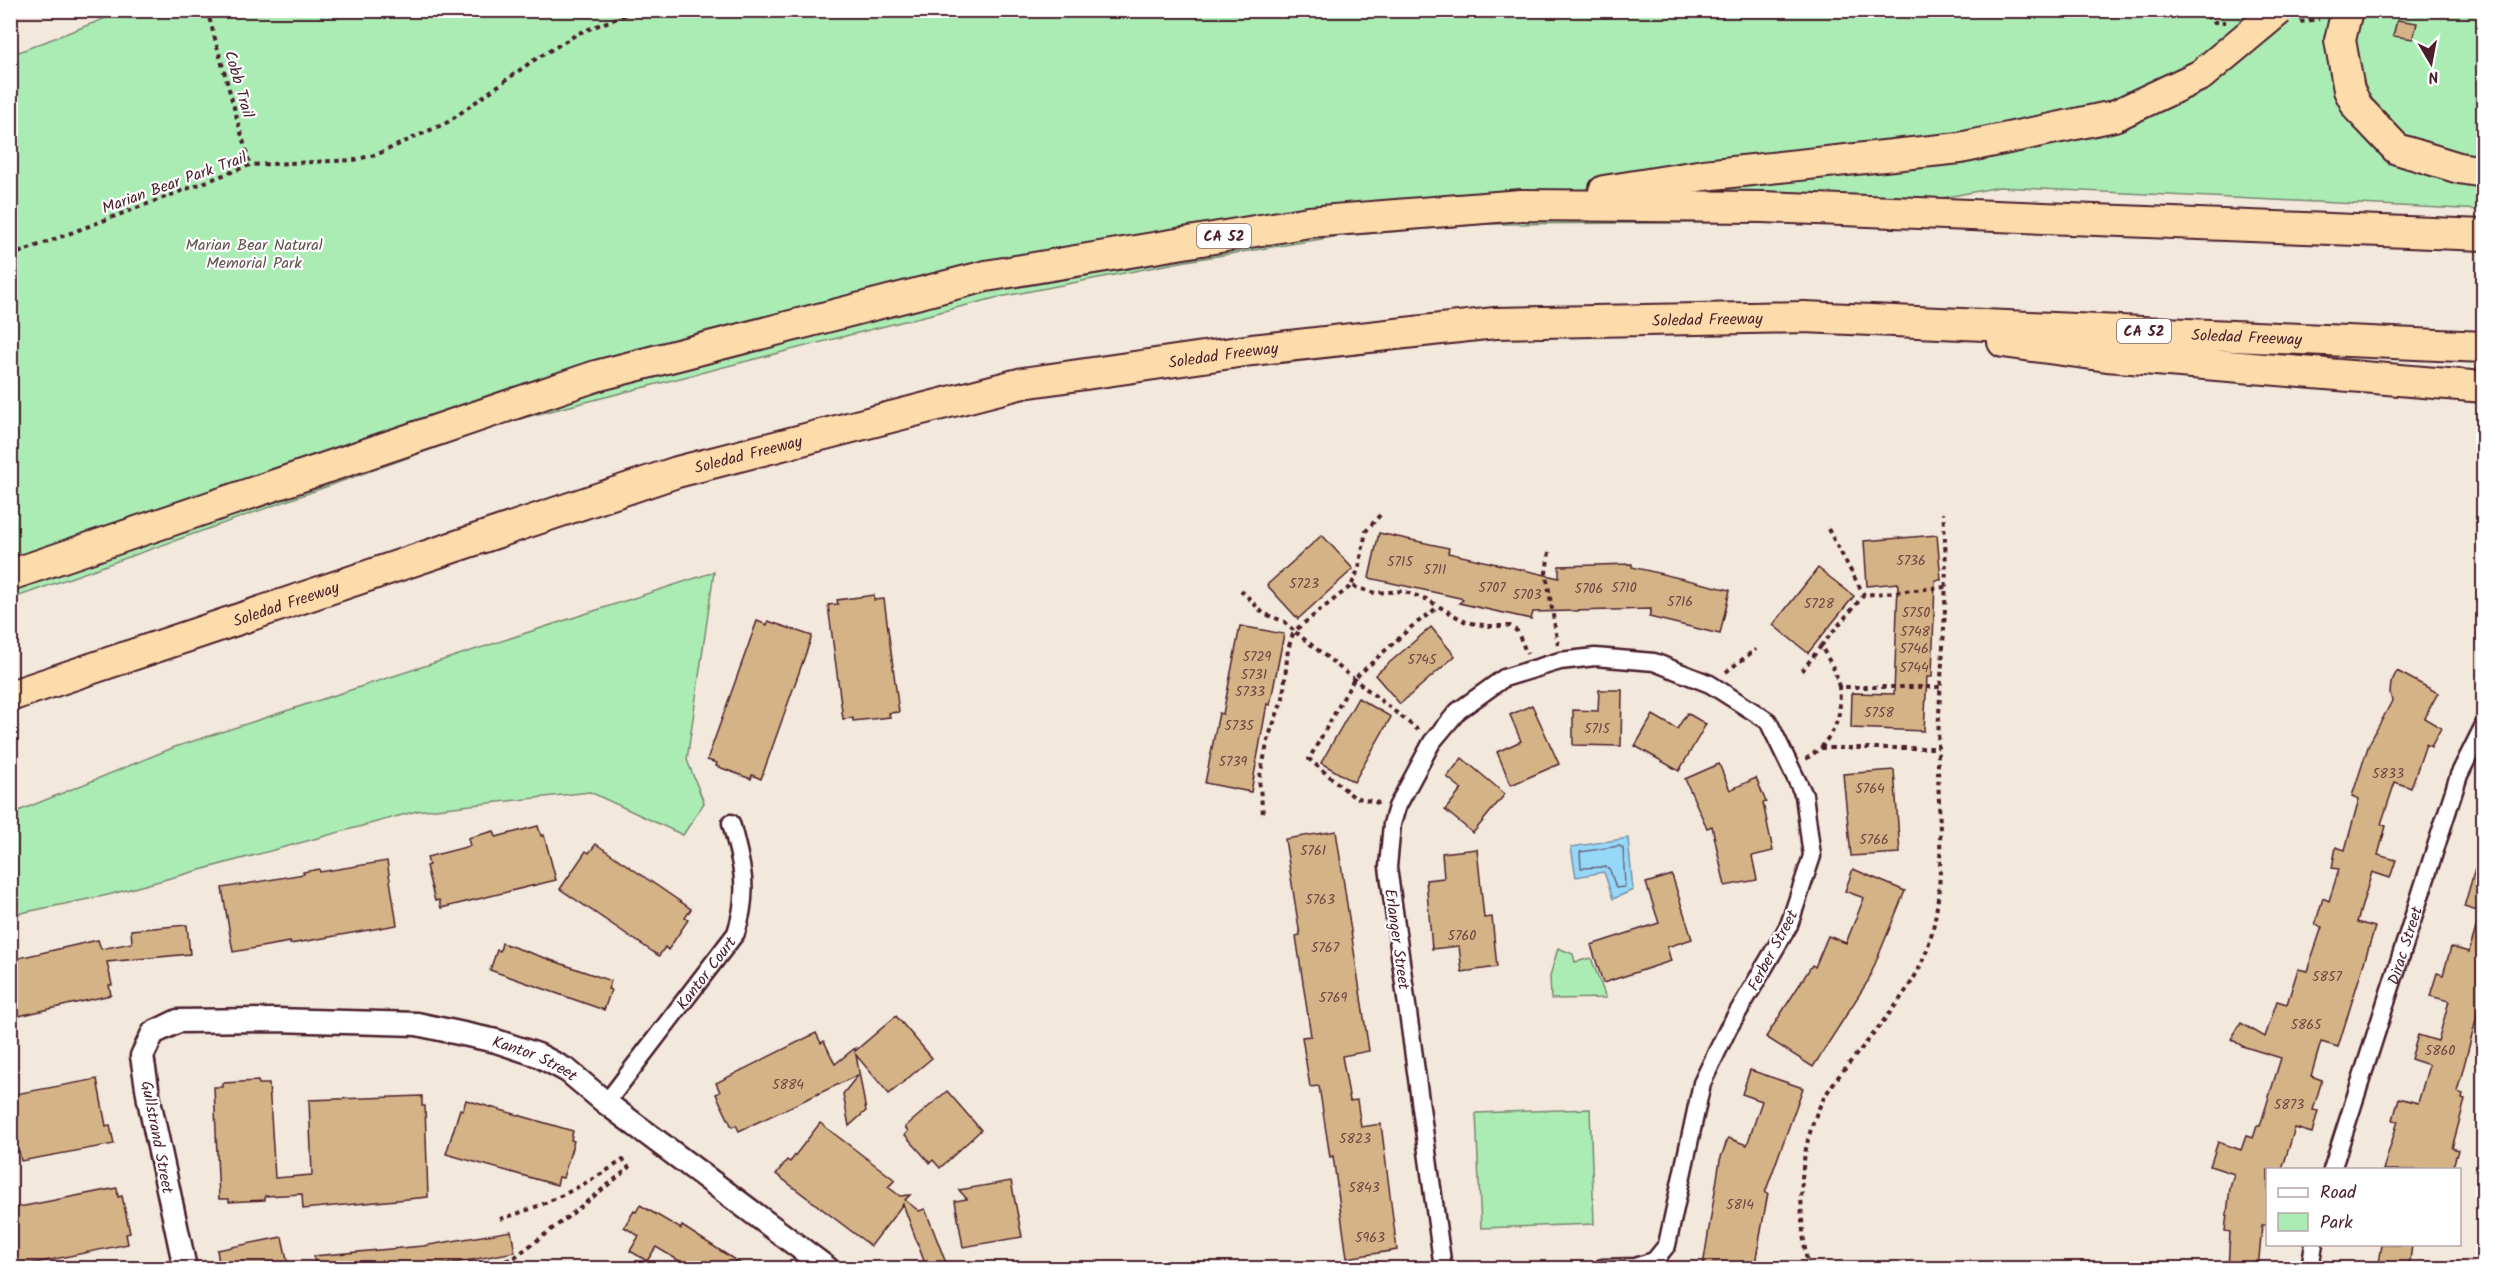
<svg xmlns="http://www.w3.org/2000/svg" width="2494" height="1279" font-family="Kalam,sans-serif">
<rect width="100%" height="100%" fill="#f2e8db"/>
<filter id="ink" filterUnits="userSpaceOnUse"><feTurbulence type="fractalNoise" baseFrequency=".0167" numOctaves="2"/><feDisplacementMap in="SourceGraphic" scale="12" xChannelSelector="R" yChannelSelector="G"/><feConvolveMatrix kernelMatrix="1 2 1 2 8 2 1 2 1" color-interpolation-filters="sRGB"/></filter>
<g filter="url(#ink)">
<g fill="#abecb5" stroke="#7a8670" stroke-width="1.5">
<polygon points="124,11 2483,11 2483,210 1999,187 1818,222 1485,224 1340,236 1186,261 995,298 511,421 11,599 11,55"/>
<polygon points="714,572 687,760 704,803 683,835 590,792 417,811 108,895 11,915 11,814 175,747"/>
<polygon points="1558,948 1573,954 1575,962 1591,958 1606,998 1551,999 1550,976"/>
<polygon points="1590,1109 1594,1224 1481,1228 1476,1113"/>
</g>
<polygon fill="#96d8f8" stroke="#788ea6" stroke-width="1.5" points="1628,838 1633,890 1613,899 1604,872 1576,877 1571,847"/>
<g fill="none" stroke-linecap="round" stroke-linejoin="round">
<polygon stroke="#68697d" stroke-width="1.5" points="1619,846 1623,848 1625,887 1616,888 1610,870 1606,867 1581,868 1580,852"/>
</g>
<g fill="#d4b487" stroke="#4a1f2b" stroke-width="1.5">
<polygon points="2397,20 2417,23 2413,39 2393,36"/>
<polygon points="1379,533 1449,548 1448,553 1559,578 1559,566 1632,564 1632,567 1730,590 1720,634 1649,617 1651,609 1533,612 1531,619 1459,603 1463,600 1460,598 1369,578"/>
<polygon points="1322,535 1353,569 1298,619 1267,585"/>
<polygon points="1937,535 1941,580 1935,580 1932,677 1927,677 1924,731 1851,728 1852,693 1894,694 1898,583 1867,586 1864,541"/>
<polygon points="1818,568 1854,596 1808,653 1773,625"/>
<polygon points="874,595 874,600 884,599 899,712 889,713 890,717 853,721 853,718 843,719 828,605 838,604 837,600"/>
<polygon points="757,621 767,625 768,621 812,636 761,779 752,775 751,779 716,766 717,763 707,760"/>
<polygon points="1240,626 1284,634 1270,705 1267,704 1251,792 1205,783 1219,713 1223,714"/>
<polygon points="1431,627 1455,656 1400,704 1375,675"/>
<polygon points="2397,671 2438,693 2424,718 2441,728 2431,747 2426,744 2411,788 2395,782 2381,824 2386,826 2378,855 2396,860 2390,878 2372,872 2357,922 2375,927 2338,1047 2321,1042 2311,1076 2322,1080 2313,1110 2318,1111 2312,1133 2295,1128 2282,1170 2268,1170 2268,1225 2262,1225 2258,1269 2228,1269 2230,1232 2225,1231 2230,1188 2234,1174 2210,1166 2218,1142 2241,1150 2246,1136 2253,1138 2257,1126 2260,1126 2281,1058 2242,1046 2231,1039 2241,1023 2265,1037 2277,1001 2287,1004 2298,969 2307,971 2322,927 2315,925 2323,898 2329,901 2339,869 2332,868 2336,847 2345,850 2359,799 2352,796 2369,744 2392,701 2390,693 2391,683"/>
<polygon points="1599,690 1622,690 1621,746 1573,745 1573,710 1598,711"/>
<polygon points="1358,698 1391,717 1354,782 1321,763"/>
<polygon points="1532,705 1559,764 1511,785 1497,752 1521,741 1510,715"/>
<polygon points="1687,713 1706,724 1679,771 1635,746 1653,715 1677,729"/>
<polygon points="1462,758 1505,794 1473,833 1445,810 1462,789 1447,777"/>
<polygon points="1719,764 1730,790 1756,778 1766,802 1763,803 1773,851 1752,856 1757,880 1725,886 1712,826 1707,828 1685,779"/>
<polygon points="1894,770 1900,853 1851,856 1843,774"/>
<polygon points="538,826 541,836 544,835 556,880 441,908 439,900 435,901 426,866 429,865 427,857 470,846 468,838 494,831 496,837"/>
<polygon points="1336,831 1369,1051 1342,1056 1350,1101 1357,1100 1361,1127 1381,1124 1397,1250 1347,1258 1333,1156 1330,1157 1319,1086 1310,1087 1302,1037 1311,1036 1296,936 1300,935 1285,839"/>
<polygon points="596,844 691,909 685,918 688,920 668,950 665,947 659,956 560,889 586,851 589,853"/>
<polygon points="1477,849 1484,918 1492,917 1497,967 1462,972 1459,946 1432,949 1426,880 1444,878 1442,853"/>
<polygon points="2479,855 2484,856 2484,913 2464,907"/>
<polygon points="387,861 397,925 290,944 290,942 233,952 222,888 304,874 303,872 319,869 320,872"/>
<polygon points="1853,869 1905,891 1868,981 1813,1067 1766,1037 1812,965 1815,967 1828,936 1846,943 1864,898 1845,891"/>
<polygon points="1672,875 1692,939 1667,947 1671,961 1603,983 1591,945 1659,923 1646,883"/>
<polygon points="2479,917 2484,918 2484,1006 2480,1005 2457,1092 2463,1094 2462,1099 2465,1100 2452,1148 2458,1150 2452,1170 2383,1170 2398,1121 2393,1120 2399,1098 2418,1103 2429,1065 2411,1059 2418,1035 2438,1041 2449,1001 2430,996 2437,973 2443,975 2451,947 2469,952"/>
<polygon points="187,925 190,954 107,962 112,985 109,985 111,995 10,1018 10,960 98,940 101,949 132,943 131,930"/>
<polygon points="502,943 611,981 608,989 611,990 604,1010 490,970 497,950 500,951"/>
<polygon points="896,1016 932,1058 889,1094 856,1055 866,1111 849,1126 843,1094 858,1075 739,1131 736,1125 732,1127 716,1094 720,1092 716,1083 816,1033 821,1043 824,1041 835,1064 855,1048 855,1051"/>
<polygon points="1750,1070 1803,1088 1765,1193 1768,1193 1754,1269 1703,1266 1720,1160 1728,1138 1747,1145 1762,1101 1742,1094"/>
<polygon points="97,1079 106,1126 110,1125 114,1144 21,1161 19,1151 10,1153 10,1095"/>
<polygon points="258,1081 259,1084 269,1084 275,1178 312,1175 309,1100 422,1096 422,1106 425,1106 428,1197 303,1209 302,1194 265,1196 265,1200 229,1202 229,1199 219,1199 214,1087 223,1087 223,1083"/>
<polygon points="947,1091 981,1130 940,1168 933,1160 930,1163 905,1135 908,1131 905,1127"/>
<polygon points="466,1100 573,1131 571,1140 574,1141 563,1178 559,1177 557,1185 446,1154 460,1109 463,1110"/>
<polygon points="820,1123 895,1180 888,1187 900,1196 910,1195 905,1200 919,1211 925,1209 946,1263 927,1269 903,1204 871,1246 776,1174 787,1160 790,1162"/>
<polygon points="1011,1181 1022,1237 963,1247 955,1201 967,1199 959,1190"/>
<polygon points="117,1188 118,1197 122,1196 130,1233 126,1234 128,1244 26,1265 25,1263 10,1266 10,1212 15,1211 14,1208"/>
<polygon points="640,1205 681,1229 682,1226 749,1269 693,1269 656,1247 647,1261 630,1251 639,1236 624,1227 634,1211 636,1212"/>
<polygon points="511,1231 515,1252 422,1269 315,1269 314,1256 423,1246"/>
<polygon points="282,1237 289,1269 220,1269 217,1250"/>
<polygon points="2382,1245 2412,1245 2409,1269 2378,1269"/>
</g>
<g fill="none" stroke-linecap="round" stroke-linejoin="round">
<defs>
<g id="street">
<path id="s1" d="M606,1103L736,933C750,891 742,864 731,823"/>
<path id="s2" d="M2332,1170L2459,775L2484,725"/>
<polyline points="1443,1268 1388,867 1392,824 1397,807 1432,742 1458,711 1504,678 1560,661 1595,657 1654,662 1710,684 1768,721 1804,795 1812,856 1789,925 1728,1029 1702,1083 1667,1245 1654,1261 1635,1267 1602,1268"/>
<polyline points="2310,1268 2314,1244"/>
</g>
<g id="secondary">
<path id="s3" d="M185,1268L149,1100L142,1056L153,1033L178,1021L275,1020L417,1024L496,1041L538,1055L568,1071L606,1103L827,1268"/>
</g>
<g id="highway">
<polyline points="2358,108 2397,149 2459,168 2484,172"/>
<polyline points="1604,191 1704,175 1960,148 2114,116"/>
<polyline points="2003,342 2107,356 2484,387"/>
<polyline points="10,575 596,376 986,276 1309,222 1521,205 1763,207 2484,235"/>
<path id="s4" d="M10,696L677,472L1023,383L1252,350L1495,323L1804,317L2484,347"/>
</g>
</defs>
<use href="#street" stroke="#4a1f2b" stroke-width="21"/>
<use href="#secondary" stroke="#4a1f2b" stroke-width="27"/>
<use href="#highway" stroke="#4a1f2b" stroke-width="34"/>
<g stroke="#4a1f2b" stroke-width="4" stroke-dasharray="4.5 4.5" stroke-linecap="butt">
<polyline points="207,10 250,165"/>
<polyline points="2199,10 2214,22 2226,22"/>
<polyline points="2467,10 2484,16"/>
<polyline points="2300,22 2319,19"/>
<polyline points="10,256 250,165 354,160 378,154 448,122 531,62 579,33 637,10"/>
<polyline points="1380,515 1366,531 1359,568 1351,586 1375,593 1403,591 1426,599 1466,622 1488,626 1510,626 1517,631 1527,654"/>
<polyline points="1828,529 1864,595"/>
<polyline points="1549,552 1546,573 1558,645"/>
<polyline points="1241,590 1263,613 1285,622 1294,631 1351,586"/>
<polyline points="1802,671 1821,646"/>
<polyline points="1726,672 1756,649"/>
<polyline points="1839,687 1835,671 1821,646 1864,595 1946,587"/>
<path d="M1821,748C1838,724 1842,716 1839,687H1941"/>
<polyline points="1806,759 1821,748 1938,748"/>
<polyline points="1379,803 1354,797 1309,759 1354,679 1410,628 1438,607"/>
<polyline points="1263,813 1259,780 1269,736 1283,698 1288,649 1294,631 1418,730"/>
<path d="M500,1219C543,1207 586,1185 623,1160L629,1168L564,1220L515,1257L505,1261L506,1268"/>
<path d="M1808,1268C1798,1211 1796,1149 1825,1096C1838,1074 1865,1046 1881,1024C1900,1000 1921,973 1929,943C1948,881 1937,813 1938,749C1939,670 1951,592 1943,513"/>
</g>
<use href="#street" stroke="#fff" stroke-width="16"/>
<use href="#secondary" stroke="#fff" stroke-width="22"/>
<use href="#highway" stroke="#fddcac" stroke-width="30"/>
<defs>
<g id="highway-bridge">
<polyline points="2347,10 2340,40 2349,90 2358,108"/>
<polyline points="2114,116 2201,75 2279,10"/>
</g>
</defs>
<use href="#highway-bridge" stroke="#4a1f2b" stroke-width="34" stroke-linecap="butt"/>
<use href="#highway-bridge" stroke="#fddcac" stroke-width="30"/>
</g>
</g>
<g text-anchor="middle" stroke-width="4.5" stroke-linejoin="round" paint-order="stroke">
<g font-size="14" fill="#6c4442">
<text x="1911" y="565">5736</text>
<text x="1400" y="566">5715</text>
<text x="1435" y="574">5711</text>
<text x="1304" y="588">5723</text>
<text x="1492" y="592">5707</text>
<text x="1624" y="592">5710</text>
<text x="1589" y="593">5706</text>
<text x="1527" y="599">5703</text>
<text x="1680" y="606">5716</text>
<text x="1819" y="608">5728</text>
<text x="1916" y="617">5750</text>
<text x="1915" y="636">5748</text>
<text x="1914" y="653">5746</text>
<text x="1257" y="661">5729</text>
<text x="1422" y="664">5745</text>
<text x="1914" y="672">5744</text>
<text x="1254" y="679">5731</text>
<text x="1250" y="696">5733</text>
<text x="1879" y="717">5758</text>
<text x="1239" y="730">5735</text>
<text x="1597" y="733">5715</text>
<text x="1233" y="766">5739</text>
<text x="2388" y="778">5833</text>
<text x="1870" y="793">5764</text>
<text x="1874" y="844">5766</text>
<text x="1313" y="855">5761</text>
<text x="1320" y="904">5763</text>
<text x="1462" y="940">5760</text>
<text x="1325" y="952">5767</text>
<text x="2327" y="981">5857</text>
<text x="1333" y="1002">5769</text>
<text x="2306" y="1029">5865</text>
<text x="2440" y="1055">5860</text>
<text x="788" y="1089">5884</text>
<text x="2289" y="1109">5873</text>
<text x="1355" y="1143">5823</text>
<text x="1364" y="1192">5843</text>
<text x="1740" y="1209">5814</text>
<text x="1370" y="1242">5963</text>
</g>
<g fill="#fff" stroke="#80626b" stroke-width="1.5">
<rect x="1197" y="224" width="54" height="24" rx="4.5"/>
<rect x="2117" y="319" width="54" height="24" rx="4.5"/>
</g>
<g font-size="15" font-weight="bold" fill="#4a1f2b">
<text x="1224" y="241">CA 52</text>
<text x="2144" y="336">CA 52</text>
</g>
<g font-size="16" fill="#4a1f2b" stroke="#fff">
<text transform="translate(240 84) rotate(74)" y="6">Cobb Trail</text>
<text transform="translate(174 182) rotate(-20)" y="6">Marian Bear Park Trail</text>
<text dy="6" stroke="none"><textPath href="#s4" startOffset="1749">Soledad Freeway</textPath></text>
<text dy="6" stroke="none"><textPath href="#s4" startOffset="2289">Soledad Freeway</textPath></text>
<text dy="6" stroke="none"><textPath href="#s4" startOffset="1263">Soledad Freeway</textPath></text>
<text dy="6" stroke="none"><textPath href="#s4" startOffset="777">Soledad Freeway</textPath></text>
<text dy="6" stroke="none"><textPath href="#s4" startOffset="291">Soledad Freeway</textPath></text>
<text transform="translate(1398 939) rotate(82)" y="6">Erlanger Street</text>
<text dy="6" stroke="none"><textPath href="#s2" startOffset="236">Dirac Street</textPath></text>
<text transform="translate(1772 950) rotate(-62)" y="6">Ferber Street</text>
<text dy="6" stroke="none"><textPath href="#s1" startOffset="164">Kantor Court</textPath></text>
<text dy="6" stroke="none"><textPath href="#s3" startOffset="632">Kantor Street</textPath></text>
<text transform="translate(158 1137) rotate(79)" y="6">Gullstrand Street</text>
</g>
<g font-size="16" fill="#62524e" stroke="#fff">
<text x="254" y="250">Marian Bear Natural<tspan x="254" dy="18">Memorial Park</tspan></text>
</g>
</g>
<rect width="2494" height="1279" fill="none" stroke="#fff" stroke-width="36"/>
<rect x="18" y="18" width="2458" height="1243" fill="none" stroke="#4a1f2b" stroke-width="2" filter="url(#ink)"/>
<rect x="2266" y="1168" width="195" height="78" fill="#ffffff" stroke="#b7a5aa" stroke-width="1.5"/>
<rect x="2278" y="1188" width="30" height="9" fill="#ffffff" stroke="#b7a5aa" stroke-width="1.5"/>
<text x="2320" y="1198" font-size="18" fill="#4a1f2b">Road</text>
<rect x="2278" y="1213" width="30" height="18" fill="#abecb5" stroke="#b7a5aa" stroke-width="1.5"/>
<text x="2320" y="1228" font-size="18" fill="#4a1f2b">Park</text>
<g transform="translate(2431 63) rotate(170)" stroke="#ffffff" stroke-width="4.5" paint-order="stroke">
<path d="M0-4.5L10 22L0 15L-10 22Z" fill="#4a1f2b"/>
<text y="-9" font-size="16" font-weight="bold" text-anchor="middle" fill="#4a1f2b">N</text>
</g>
</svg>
